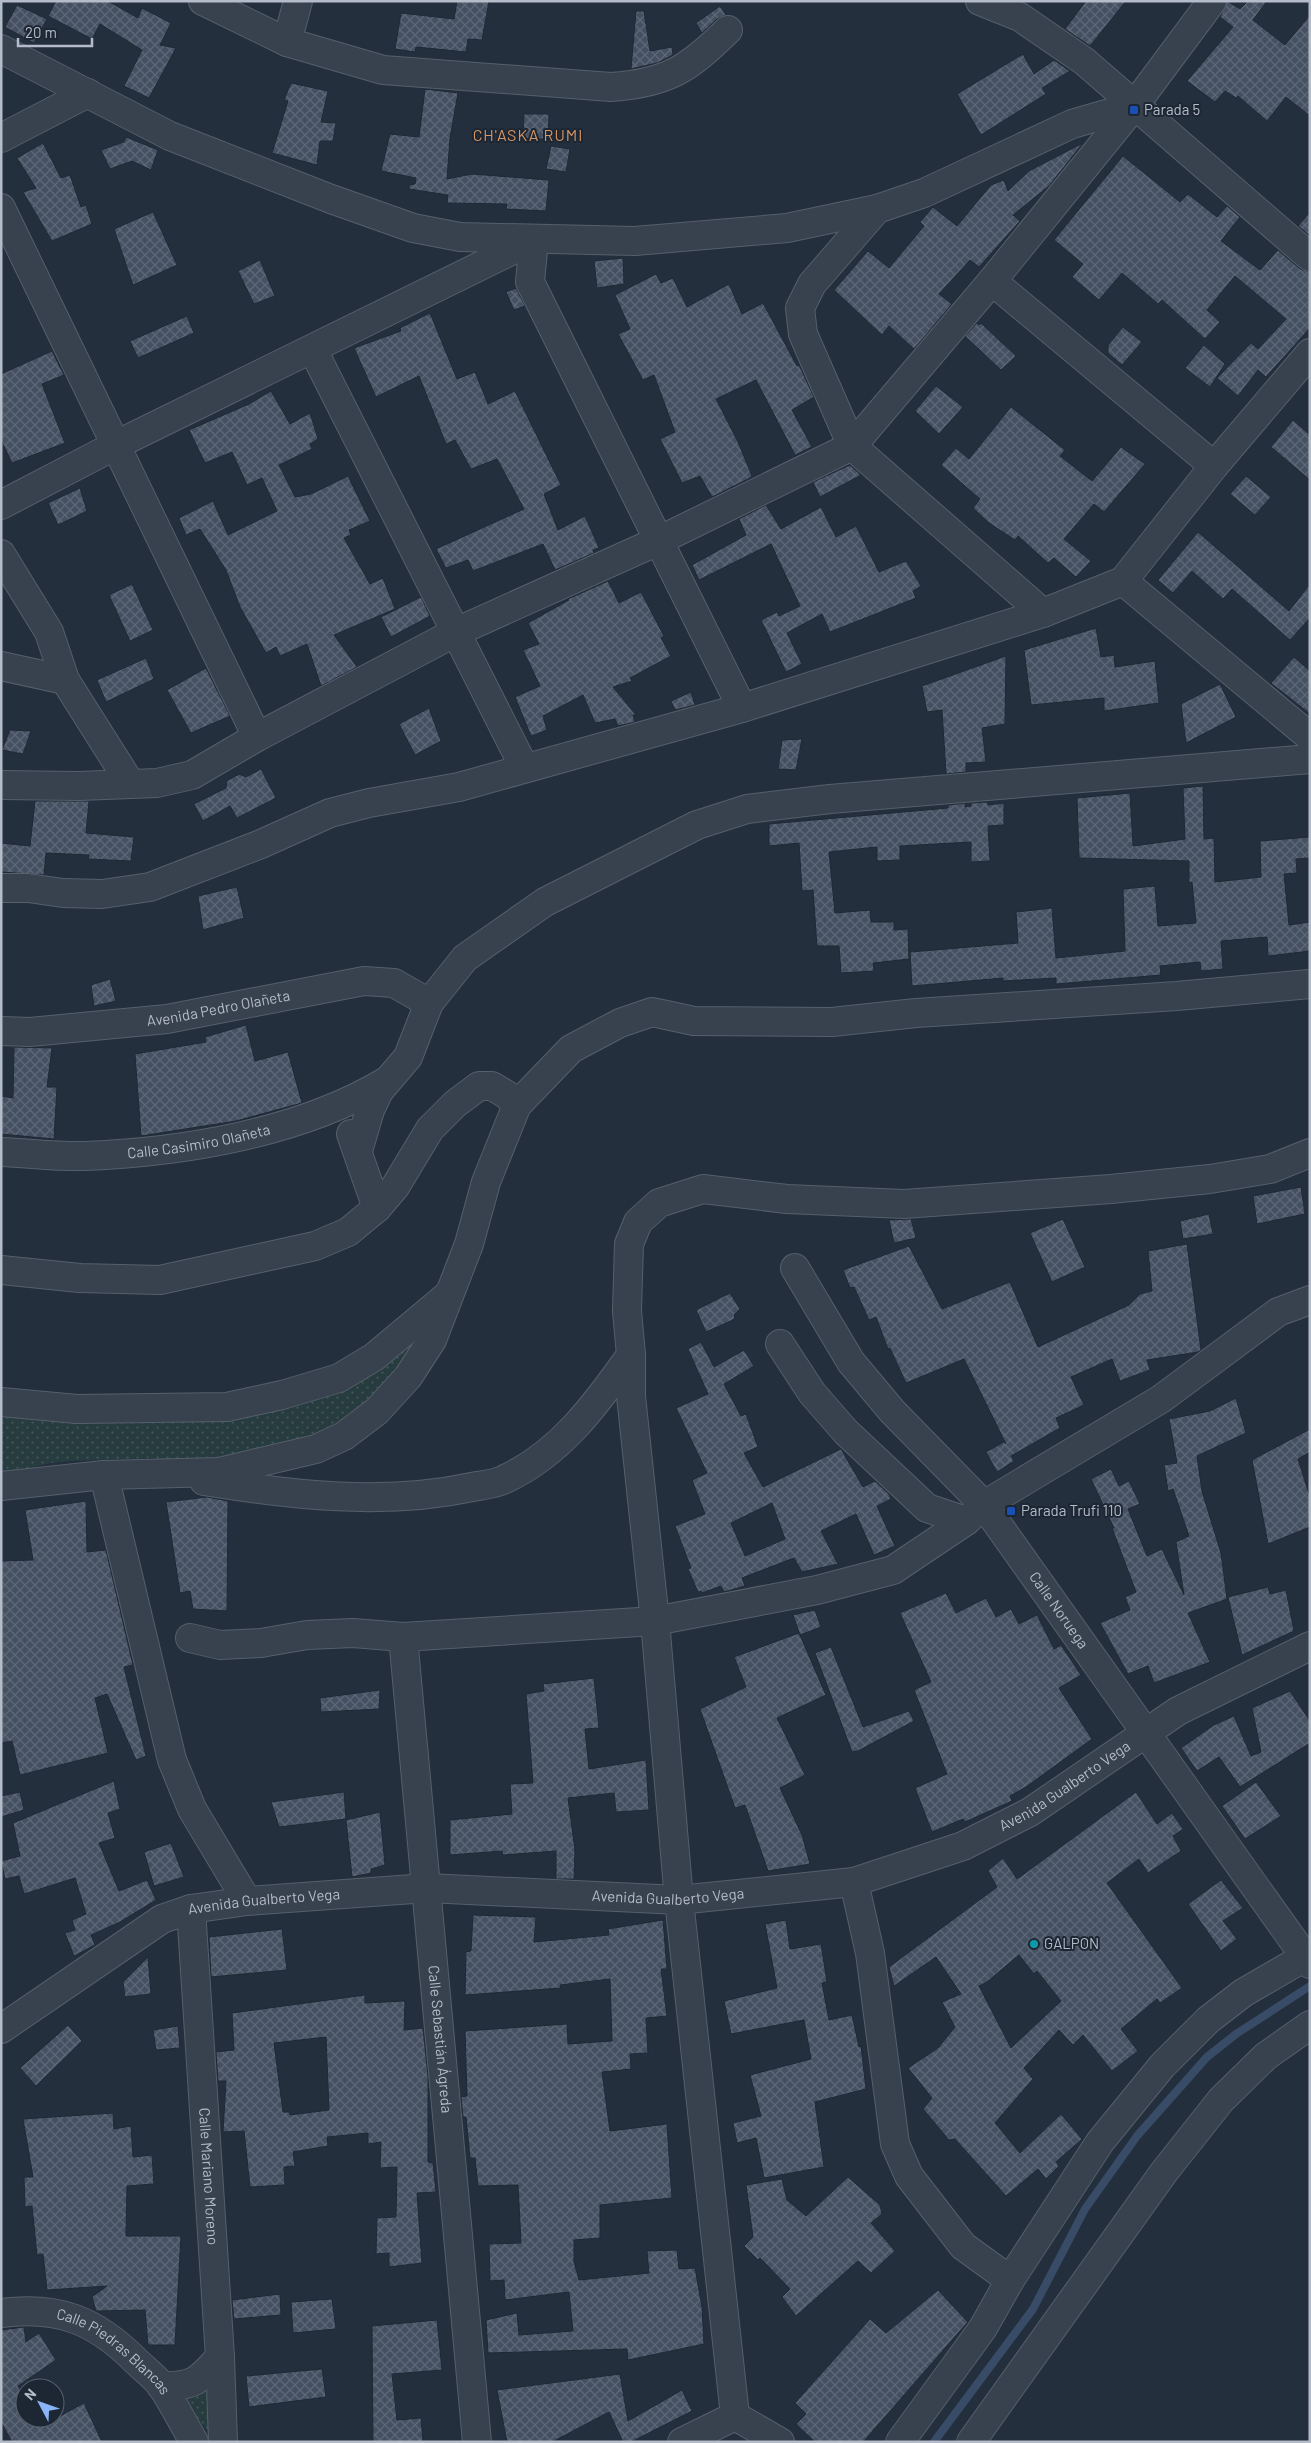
<svg xmlns="http://www.w3.org/2000/svg" width="1311" height="2443" font-family="Barlow,sans-serif">
<defs>
<pattern id="grass-dots" width="8" height="8" patternUnits="userSpaceOnUse" patternTransform="scale(1.25)"><rect width="8" height="8" fill="#263c3f"/><path d="M2 2h.1M6 6h.1" fill="none" stroke="#435659" stroke-width="1.8" stroke-linecap="round"/></pattern>
<pattern id="building-cross-hatch" width="8" height="8" patternUnits="userSpaceOnUse" patternTransform="scale(1.25)"><rect width="8" height="8" fill="#455162"/><path d="M0 0l8 8M0 8l8-8" fill="none" stroke="#5d6877"/></pattern>
</defs>
<rect width="100%" height="100%" fill="#242f3e"/>
<g fill="url(#grass-dots)">
<polygon points="432,1315 412,1356 353,1421 309,1440 201,1463 151,1458 71,1461 50,1463 1,1475 1,1412 245,1414"/>
<polygon points="210,2384 213,2438 181,2396"/>
</g>
<g fill="none" stroke-linecap="round" stroke-linejoin="round">
<polyline stroke="#394c67" stroke-width="8" points="934,2442 1033,2309 1085,2209 1137,2136 1207,2057 1236,2034 1310,1986"/>
</g>
<g fill="url(#building-cross-hatch)" stroke="#1f2835" fill-rule="evenodd">
<polygon points="56,1 108,1 138,18 142,8 171,23 160,45 176,48 149,98 124,86 142,50 100,24 92,39 48,16"/>
<polygon points="457,1 489,1 482,40 468,39 466,52 416,47 415,52 395,49 401,13 454,19"/>
<polygon points="1086,1 1126,1 1090,46 1065,29"/>
<polygon points="1227,1 1240,9 1248,1 1267,1 1253,20 1285,45 1310,15 1310,116 1286,97 1267,121 1238,96 1236,98 1225,91 1215,102 1187,81 1233,27 1220,17"/>
<polygon points="17,5 47,19 34,43 5,27"/>
<polygon points="720,6 726,15 717,19 702,33 696,23"/>
<polygon points="636,11 644,11 650,51 672,47 673,55 657,63 631,69"/>
<polygon points="1023,54 1034,74 1054,60 1070,71 1042,88 1046,94 981,135 957,94"/>
<polygon points="291,83 328,91 321,122 336,123 333,141 320,141 317,165 272,153 288,101 284,100"/>
<polygon points="425,89 458,93 450,138 447,179 472,174 549,180 546,211 506,209 507,204 447,203 448,195 409,189 409,185 415,184 416,178 381,171 390,134 419,137"/>
<polygon points="524,114 549,114 548,139 523,139"/>
<polygon points="126,137 158,150 151,170 132,161 110,169 101,150 124,142"/>
<polygon points="43,143 61,178 70,175 81,207 86,205 92,224 52,241 23,192 36,188 17,158"/>
<polygon points="1083,143 1049,186 1013,215 1020,221 979,267 970,260 939,294 952,304 914,349 889,326 882,335 834,290 868,251 889,268 924,226 920,222 933,207 957,226 991,185 1004,180 1008,191 1029,171"/>
<polygon points="551,146 570,149 566,172 546,169"/>
<polygon points="1123,156 1180,202 1188,194 1217,217 1227,206 1240,217 1221,241 1260,270 1278,250 1300,269 1310,272 1310,328 1266,377 1258,370 1238,396 1217,378 1251,343 1258,349 1286,319 1235,276 1207,310 1220,322 1205,339 1162,300 1158,304 1122,273 1099,300 1072,277 1083,264 1054,240"/>
<polygon points="153,212 177,265 133,285 114,229"/>
<polygon points="1310,212 1310,236 1298,226"/>
<polygon points="623,258 624,284 597,288 594,261"/>
<polygon points="260,260 275,296 254,304 238,271"/>
<polygon points="656,274 661,283 673,278 687,307 729,284 742,314 763,303 797,366 799,365 814,397 792,410 812,447 795,455 756,380 716,399 738,442 752,476 750,478 712,497 700,476 682,483 660,439 675,432 654,375 643,380 618,334 630,329 615,295"/>
<polygon points="516,288 525,306 514,310 506,292"/>
<polygon points="430,313 457,379 475,372 488,404 515,391 561,485 544,494 558,530 585,516 599,548 593,550 594,553 555,570 543,544 473,571 468,560 446,568 436,549 524,509 497,459 471,469 455,440 446,444 419,376 376,397 354,348 401,331 400,328"/>
<polygon points="187,316 194,333 138,358 130,341"/>
<polygon points="977,323 979,325 981,323 1016,356 1001,370 965,336"/>
<polygon points="1123,327 1142,342 1122,365 1108,353 1108,345"/>
<polygon points="1204,345 1225,364 1210,387 1185,368"/>
<polygon points="52,351 64,375 42,384 65,443 12,463 1,440 1,374"/>
<polygon points="936,386 963,407 939,434 915,411"/>
<polygon points="271,391 290,424 310,413 318,439 310,444 312,449 279,465 295,497 311,494 348,476 370,521 349,530 351,535 344,538 370,584 383,578 395,609 334,635 357,667 321,686 307,644 280,656 276,647 266,653 240,607 226,570 200,529 186,535 179,518 213,501 228,535 277,511 262,478 247,485 232,452 205,463 189,430 249,404"/>
<polygon points="1011,407 1065,450 1060,456 1092,481 1121,447 1145,464 1104,512 1094,504 1064,539 1091,561 1076,577 1054,558 1048,563 1018,536 1015,540 989,523 973,508 980,499 941,465 956,448 969,459"/>
<polygon points="1293,420 1310,435 1310,480 1271,447"/>
<polygon points="850,465 861,475 820,497 813,482"/>
<polygon points="1246,476 1271,497 1255,515 1230,494"/>
<polygon points="80,488 87,511 58,525 48,503"/>
<polygon points="766,505 781,529 821,507 836,537 856,526 879,572 906,561 921,586 913,591 916,598 830,632 822,614 787,633 802,664 786,672 761,620 777,612 779,616 800,606 771,544 699,580 692,565 746,535 739,519"/>
<polygon points="1198,532 1289,611 1310,584 1310,618 1290,640 1232,589 1223,599 1192,571 1173,593 1158,580"/>
<polygon points="608,581 619,603 641,592 664,636 661,638 671,656 630,678 632,681 613,687 636,715 633,715 635,722 618,726 615,719 595,723 583,695 543,716 547,730 531,736 515,697 540,686 523,650 539,644 528,623 569,600 568,599"/>
<polygon points="132,584 153,630 130,641 109,595"/>
<polygon points="421,597 430,616 391,637 381,617"/>
<polygon points="1096,628 1101,657 1114,655 1115,667 1155,661 1159,703 1104,711 1104,698 1031,705 1024,650"/>
<polygon points="1006,656 1005,724 982,728 986,762 966,763 966,772 946,774 942,710 927,712 922,686"/>
<polygon points="1294,657 1310,671 1310,714 1271,683"/>
<polygon points="146,658 154,679 106,702 97,680"/>
<polygon points="206,668 230,716 191,733 167,690"/>
<polygon points="1220,684 1236,717 1186,743 1181,704"/>
<polygon points="691,692 695,705 675,710 671,701"/>
<polygon points="429,708 441,741 415,755 399,724"/>
<polygon points="10,730 31,731 23,754 2,750"/>
<polygon points="802,739 796,770 778,769 782,740"/>
<polygon points="261,769 276,798 237,818 230,806 203,821 194,804 226,788 227,781 239,774 246,777"/>
<polygon points="1203,786 1204,839 1214,838 1215,882 1261,877 1260,841 1310,837 1310,858 1296,859 1297,873 1284,874 1289,925 1310,922 1310,951 1268,956 1267,937 1221,941 1223,969 1201,971 1200,962 1160,966 1161,975 1056,984 1056,978 1003,981 1003,978 912,986 910,952 1018,943 1016,912 1052,908 1056,958 1125,951 1123,889 1155,886 1158,926 1196,923 1192,882 1189,883 1189,861 1079,858 1077,798 1130,793 1133,846 1185,839 1183,788"/>
<polygon points="35,801 89,801 86,833 134,837 131,861 88,859 89,855 46,853 44,875 1,872 1,843 30,846"/>
<polygon points="987,802 988,805 1004,803 1004,825 988,826 990,861 971,862 971,842 900,846 900,860 877,861 877,847 829,852 835,913 870,910 871,922 894,922 894,930 908,929 909,959 873,963 874,971 841,973 839,946 817,946 813,890 802,891 799,843 769,846 769,824 948,808 948,805 965,803 965,807 971,806 971,803"/>
<polygon points="237,887 244,918 203,930 198,896"/>
<polygon points="110,979 116,1001 94,1006 91,985"/>
<polygon points="246,1025 255,1061 288,1052 302,1103 236,1121 141,1136 135,1054 206,1042 205,1037"/>
<polygon points="14,1047 52,1048 47,1087 57,1087 54,1139 1,1134 1,1096 13,1098"/>
<polygon points="1301,1187 1305,1214 1257,1224 1253,1196"/>
<polygon points="1209,1214 1213,1234 1183,1239 1180,1221"/>
<polygon points="911,1219 916,1238 894,1243 889,1220"/>
<polygon points="1063,1219 1085,1267 1052,1282 1030,1233"/>
<polygon points="1187,1244 1201,1350 1198,1352 1147,1360 1150,1370 1120,1381 1112,1359 1071,1377 1084,1405 1056,1418 1060,1428 1011,1456 1014,1461 997,1472 986,1452 1004,1442 1006,1444 964,1359 906,1383 890,1348 888,1349 876,1317 869,1320 854,1287 850,1288 843,1270 909,1246 942,1309 1010,1282 1038,1347 1129,1305 1140,1294 1152,1291 1148,1251"/>
<polygon points="730,1293 740,1309 734,1315 735,1319 706,1332 696,1310"/>
<path d="M701,1342L714,1367L744,1350L754,1366L724,1384L741,1416L746,1414L758,1447L744,1453L763,1487L841,1449L863,1487L875,1481L889,1494L891,1499L877,1506L895,1546L874,1555L856,1514L821,1531L838,1564L802,1572L794,1558L742,1578L745,1586L724,1592L721,1586L702,1593L701,1591L698,1592L688,1569L691,1568L675,1526L705,1514L692,1480L707,1473L676,1408L708,1394L688,1349ZM772,1503L785,1539L745,1556L731,1523Z"/>
<polygon points="1236,1398 1246,1433 1197,1456 1202,1491 1221,1553 1227,1599 1188,1613 1210,1662 1154,1683 1148,1666 1128,1674 1100,1623 1130,1610 1125,1597 1136,1592 1112,1528 1114,1528 1091,1479 1111,1469 1119,1486 1129,1481 1140,1504 1128,1509 1147,1556 1162,1549 1184,1595 1176,1542 1189,1536 1173,1489 1168,1491 1164,1465 1177,1463 1169,1419 1210,1411"/>
<polygon points="1310,1429 1310,1452 1298,1459 1310,1497 1310,1527 1268,1544 1252,1460"/>
<polygon points="207,1497 228,1501 227,1611 193,1609 190,1591 180,1593 166,1502"/>
<polygon points="86,1501 87,1552 106,1550 133,1665 124,1667 146,1756 136,1760 107,1694 95,1698 108,1753 20,1775 12,1741 1,1743 1,1561 33,1560 25,1510"/>
<polygon points="1268,1587 1270,1594 1286,1590 1294,1631 1242,1655 1228,1597"/>
<polygon points="946,1593 956,1613 986,1598 996,1617 1011,1609 1019,1624 1037,1615 1054,1649 1061,1645 1081,1675 1059,1688 1092,1739 1026,1787 1010,1796 1012,1801 965,1822 963,1819 932,1832 915,1788 947,1774 914,1690 931,1682 900,1613"/>
<polygon points="815,1610 821,1627 800,1635 793,1615"/>
<polygon points="799,1633 826,1695 777,1718 805,1775 780,1788 802,1835 810,1864 768,1871 745,1805 735,1808 700,1709 746,1687 734,1657"/>
<polygon points="831,1647 863,1727 909,1711 914,1721 858,1751 852,1752 815,1653"/>
<polygon points="594,1678 599,1728 585,1729 589,1769 646,1760 649,1810 616,1812 614,1793 568,1798 575,1850 574,1879 556,1879 556,1851 503,1855 502,1851 450,1855 450,1820 512,1814 510,1784 533,1783 526,1694 544,1691 543,1684"/>
<polygon points="380,1690 379,1709 321,1712 320,1698"/>
<polygon points="1290,1691 1310,1721 1310,1743 1240,1787 1219,1757 1197,1771 1181,1748 1214,1725 1234,1716 1251,1756 1261,1752 1252,1708"/>
<polygon points="114,1781 120,1809 108,1813 115,1838 99,1843 119,1891 147,1880 156,1900 120,1922 91,1935 95,1945 74,1956 65,1933 75,1930 72,1920 86,1914 75,1878 24,1894 19,1876 5,1879 1,1861 20,1856 13,1823"/>
<polygon points="1256,1782 1281,1816 1245,1839 1222,1806"/>
<polygon points="20,1792 24,1810 1,1817 1,1796"/>
<polygon points="344,1792 346,1819 279,1827 271,1802"/>
<path d="M1136,1792L1157,1824L1172,1813L1183,1829L1173,1836L1181,1851L1148,1873L1139,1859L1107,1883L1182,1988L1160,2003L1157,1999L1121,2029L1138,2051L1112,2071L1083,2035L1073,2045L1059,2030L1024,2068L1033,2079L995,2123L1020,2153L1061,2114L1082,2139L1056,2162L1059,2166L1046,2179L1038,2169L1006,2196L955,2139L949,2140L923,2109L932,2098L908,2068L938,2048L955,2027L942,2002L961,1994L936,1957L894,1986L889,1967L997,1887L988,1871L1003,1858L1017,1879ZM1019,1955L1034,1974L1037,1971L1061,2001L1011,2048L979,1986L987,1982Z"/>
<polygon points="380,1812 385,1865 371,1869 371,1873 352,1877 346,1820"/>
<polygon points="171,1843 184,1877 154,1886 144,1852"/>
<polygon points="1221,1880 1243,1908 1223,1921 1237,1939 1221,1951 1188,1904"/>
<polygon points="473,1915 536,1917 534,1942 609,1935 608,1929 663,1920 667,1969 661,1969 667,2016 646,2018 648,2053 630,2054 631,2069 602,2072 610,2131 667,2124 672,2198 600,2205 600,2238 574,2240 574,2262 579,2280 649,2273 647,2251 677,2250 679,2269 695,2268 702,2307 704,2344 628,2360 627,2349 488,2353 486,2320 517,2313 519,2335 573,2331 569,2292 505,2300 504,2280 490,2281 489,2244 521,2243 518,2185 478,2186 475,2158 470,2158 466,2117 463,2117 461,2097 467,2096 465,2031 567,2024 568,2044 612,2041 610,1979 560,1985 561,1988 465,1995 466,1952 471,1951"/>
<polygon points="786,1920 790,1949 821,1944 827,1982 822,1983 829,2020 852,2015 859,2047 861,2046 866,2089 815,2102 824,2167 764,2178 756,2138 737,2143 733,2123 761,2116 750,2075 811,2059 804,2020 731,2034 724,2001 777,1988 765,1924"/>
<polygon points="282,1929 287,1970 211,1977 209,1937"/>
<polygon points="148,1957 151,1994 125,1997 123,1982"/>
<path d="M365,1995V2003L405,2001L404,2030L423,2028L428,2076V2162L433,2163L436,2192L417,2193L422,2263L389,2267V2253L376,2254L377,2218L396,2217L397,2167L380,2168L381,2142L368,2144V2133L327,2137L328,2146L293,2152L295,2166L284,2167L285,2185L250,2187L244,2131L223,2132L226,2081H218L216,2052L234,2050L232,2013ZM326,2037L329,2110L290,2115L289,2112H283L274,2043Z"/>
<polygon points="68,2025 82,2041 36,2086 20,2068"/>
<polygon points="178,2026 180,2048 156,2050 153,2030"/>
<polygon points="113,2113 114,2129 131,2126 133,2157 152,2155 154,2184 127,2186 126,2236 181,2236 175,2345 148,2345 145,2310 96,2311 92,2297 107,2286 47,2290 43,2254 37,2255 32,2206 25,2207 24,2177 33,2177 23,2119"/>
<polygon points="848,2177 880,2205 882,2214 871,2223 895,2251 871,2273 858,2261 796,2316 782,2297 790,2289 760,2258 758,2260 744,2246 753,2237 746,2185 782,2179 787,2200 806,2216"/>
<polygon points="938,2290 968,2322 966,2324 863,2442 815,2442 796,2424 806,2414 795,2403 870,2319 886,2333"/>
<polygon points="280,2294 281,2315 234,2319 232,2300"/>
<polygon points="332,2299 336,2329 293,2333 291,2302"/>
<polygon points="437,2320 442,2370 392,2374 397,2420 421,2418 423,2442 373,2442 372,2326"/>
<polygon points="24,2327 26,2342 39,2333 56,2360 18,2386 25,2399 25,2418 35,2418 40,2427 84,2403 102,2442 12,2442 1,2422 1,2330"/>
<polygon points="322,2369 326,2397 249,2407 246,2376"/>
<polygon points="620,2374 628,2421 682,2390 692,2411 631,2442 623,2442 609,2412 552,2442 507,2442 497,2390"/>
</g>
<g fill="none" stroke-linecap="round" stroke-linejoin="round">
<defs>
<g id="minor">
<path d="M203,1L287,42L383,70L611,87C668,83 688,69 728,30"/>
<polyline points="980,1 1020,17 1084,61 1310,257"/>
<polyline points="287,42 298,1"/>
<polyline points="1,49 170,136 331,199 413,228 460,237 635,241 787,228 877,209 924,193 1072,124 1134,106"/>
<polyline points="1,138 88,93"/>
<polyline points="1,208 257,737"/>
<polyline points="877,209 812,284 800,308 803,334 852,446 1043,613"/>
<polyline points="534,240 530,282 742,708"/>
<polyline points="992,281 1214,466"/>
<polyline points="313,350 524,767"/>
<polyline points="1,505 116,445 533,240"/>
<polyline points="1,554 49,632 65,680 130,783"/>
<polyline points="1123,581 1310,737"/>
<polyline points="1,666 65,680"/>
<polyline points="1,785 79,786 157,783 192,775 257,737 456,632 658,541 852,446 992,281 1134,106 1212,1"/>
<polyline points="1,888 28,888 63,893 102,894 150,887 261,844 330,813 369,803 459,787 742,708 1043,613 1123,581 1214,466 1310,353"/>
<path id="s1" d="M1,1031L30,1032L167,1019L364,981L394,983L429,1003"/>
<polyline points="351,1134 377,1208"/>
<polyline points="358,1151 370,1110 379,1091 408,1057 429,1003 465,958 545,902 697,825 747,809 830,799 1310,759"/>
<path id="s2" d="M1,1152C29,1153 57,1157 85,1156C184,1152 299,1133 385,1082"/>
<path id="s3" d="M795,1268L851,1362L892,1411L984,1505L1305,1957L1310,1954"/>
<polyline points="1,1270 80,1278 160,1280 315,1246 348,1232 377,1208 395,1187 430,1129 455,1104 479,1086 492,1086 507,1095 517,1105"/>
<polyline points="780,1344 812,1393 846,1432 927,1508 966,1521"/>
<polyline points="1,1402 77,1409 227,1407 282,1395 339,1378 374,1357 447,1296"/>
<polyline points="104,1475 172,1760 192,1809 247,1901"/>
<path d="M204,1481C291,1495 385,1506 472,1487C482,1485 496,1484 505,1479C560,1454 597,1403 631,1355"/>
<polyline points="1,1486 104,1475 219,1472 316,1449 344,1436 377,1411 408,1377 432,1340 469,1244 486,1182 517,1105 571,1049 620,1023 652,1012 694,1021 832,1022 916,1013 1177,996 1310,984"/>
<path id="s4" d="M403,1637L477,2442"/>
<polyline points="190,1638 220,1645 261,1643 307,1635 353,1633 403,1637 655,1621 817,1590 893,1570 966,1521 984,1505 1161,1399 1278,1312 1310,1300"/>
<polyline points="854,1882 870,1953 895,2144 909,2176 963,2246 1010,2280"/>
<path id="s5" d="M191,1909L220,2357L223,2442"/>
<path id="s6" d="M1,2029L162,1919L191,1909L247,1901L427,1888L679,1900L854,1882L963,1846L1030,1812L1178,1711L1310,1646"/>
<path id="s7" d="M1,2313C59,2306 95,2320 136,2361C144,2369 154,2376 161,2385C173,2403 183,2423 194,2442"/>
<path d="M161,2386C193,2387 199,2381 220,2357"/>
<polyline points="735,2416 679,1900 655,1621 631,1396 631,1355 627,1311 629,1244 638,1222 659,1203 703,1189 787,1199 904,1204 1111,1189 1210,1179 1270,1169 1310,1153"/>
<polyline points="971,2442 1164,2172 1221,2100 1266,2056 1310,2025"/>
</g>
<g id="tertiary">
<polyline points="682,2442 735,2416 780,2442"/>
<polyline points="900,2442 983,2328 1010,2280 1100,2142 1162,2066 1208,2020 1243,1993 1305,1957 1310,1964"/>
</g>
</defs>
<use href="#minor" stroke="#565f6c" stroke-width="30"/>
<use href="#tertiary" stroke="#565f6c" stroke-width="30"/>
<use href="#minor" stroke="#38414e" stroke-width="28"/>
<use href="#tertiary" stroke="#38414e" stroke-width="28"/>
</g>
<g fill="#1a4fb4" stroke="#1d2633" stroke-width="2">
<rect x="1129" y="105" width="10" height="10" rx="2.5"/>
<rect x="1006" y="1506" width="10" height="10" rx="2.5"/>
</g>
<circle fill="#0f9aa8" stroke="#1d2633" stroke-width="2" cx="1034" cy="1944" r="5"/>
<g text-anchor="middle" stroke-width="4" stroke-linejoin="round" paint-order="stroke">
<g font-size="15" fill="#b4bcc9" stroke="#1d2633" text-anchor="start">
<text x="1144" y="115">Parada 5</text>
<text x="1021" y="1516">Parada Trufi 110</text>
<text x="1044" y="1949">GALPON</text>
</g>
<g font-size="15" fill="#b4bcc9" stroke="#1d2633">
<text dy="5" stroke="none"><textPath href="#s1" startOffset="219">Avenida Pedro Olañeta</textPath></text>
<text dy="5" stroke="none"><textPath href="#s2" startOffset="199">Calle Casimiro Olañeta</textPath></text>
<text dy="5" stroke="none"><textPath href="#s3" startOffset="434">Calle Noruega</textPath></text>
<text dy="5" stroke="none"><textPath href="#s6" startOffset="1124">Avenida Gualberto Vega</textPath></text>
<text dy="5" stroke="none"><textPath href="#s6" startOffset="704">Avenida Gualberto Vega</textPath></text>
<text dy="5" stroke="none"><textPath href="#s6" startOffset="299">Avenida Gualberto Vega</textPath></text>
<text dy="5" stroke="none"><textPath href="#s4" startOffset="404">Calle Sebastián Ágreda</textPath></text>
<text dy="5" stroke="none"><textPath href="#s5" startOffset="268">Calle Mariano Moreno</textPath></text>
<text dy="5" stroke="none"><textPath href="#s7" startOffset="125">Calle Piedras Blancas</textPath></text>
</g>
<g font-size="16" letter-spacing="1" fill="#d59563" stroke="#1d2633">
<text x="528" y="141">CH'ASKA RUMI</text>
</g>
</g>
<rect width="1311" height="2443" fill="none" stroke="#b4bcc9" stroke-width="5"/>
<g transform="translate(40 2403) rotate(311)"><circle r="24" fill="#1d2633" stroke="#59626f"/>
<path d="M0-4L9 19L0 12L-9 19Z" fill="#8ab4f8"/>
<text y="-8" font-size="14" font-weight="bold" text-anchor="middle" fill="#b4bcc9">N</text>
</g>
<path d="M18 38v8h74v-8" fill="none" stroke="#b4bcc9" stroke-width="2.5"/>
<text x="25" y="38" font-size="15" fill="#b4bcc9" stroke="#1d2633" stroke-width="4" paint-order="stroke">20 m</text>
</svg>
